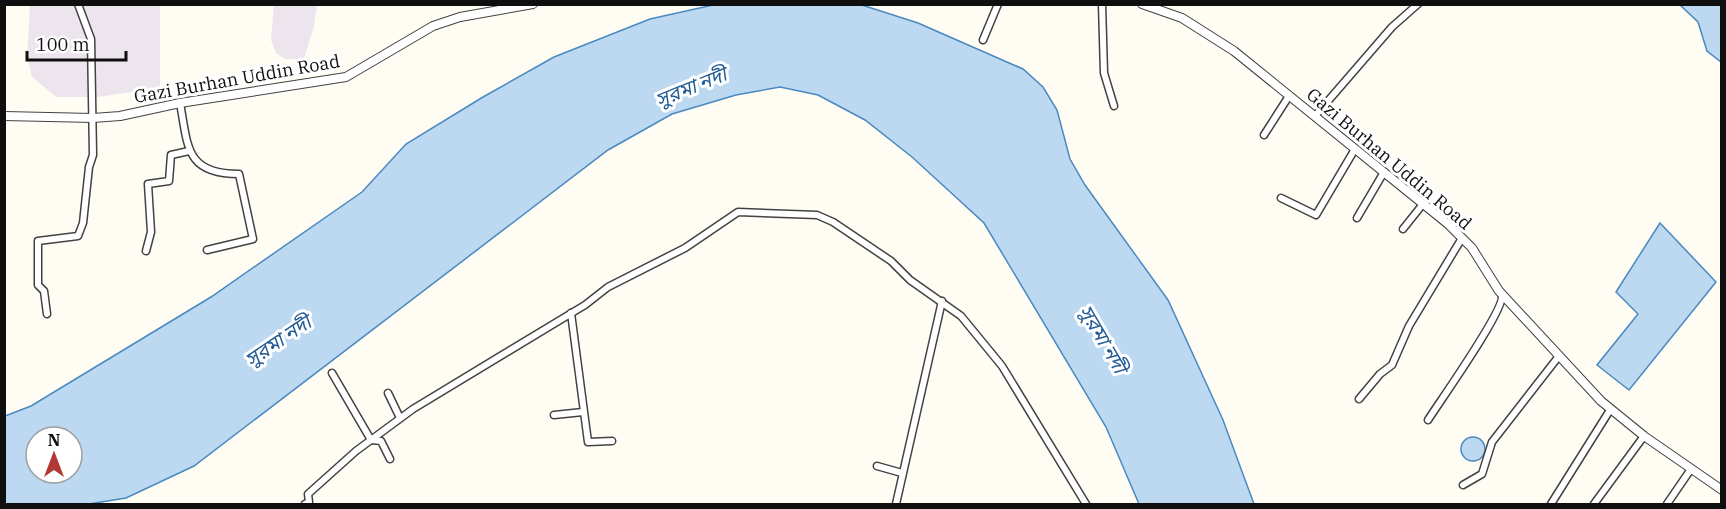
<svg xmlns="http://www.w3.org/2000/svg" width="1726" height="509" font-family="'IBM Plex Serif','Noto Sans Bengali',serif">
<rect width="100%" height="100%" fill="#fefcf3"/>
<g fill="#ede5ed">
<polygon points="274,4 317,5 314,26 304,59 285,59 276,53 271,40"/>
<polygon points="30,5 160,5 160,88 97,97 56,97 32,77 27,57"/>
</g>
<g fill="#bcd9f1" stroke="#4a89c0" stroke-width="1.5" fill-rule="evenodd">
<path d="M713,5H862L918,23L1023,69L1043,87L1057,110L1070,159L1085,185L1168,300L1223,420L1254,504H1139L1106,427L984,223L912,157L865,120L818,95L780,87L736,95L672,114L608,150L194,466L126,498L89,504H5V416L31,406L211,297L362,192L406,144L483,97L554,57L650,19ZM36,437H72V473H36Z"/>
<polygon points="1680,5 1721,5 1721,62 1707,51 1698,22"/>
<polygon points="1660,223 1716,282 1629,390 1597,365 1638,314 1616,292"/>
<circle cx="1473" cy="449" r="12"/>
</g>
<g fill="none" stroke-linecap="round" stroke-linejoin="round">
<defs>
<g id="minor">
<polyline points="1102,4 1104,73 1114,106"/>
<polyline points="983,40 998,4"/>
<path d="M180,103C188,146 185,174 239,174L253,239L207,250"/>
<polyline points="1315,116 1392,27 1418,4"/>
<polyline points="1264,135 1289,96"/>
<polyline points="1281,198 1316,215 1355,149"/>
<polyline points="1357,218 1384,172"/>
<polyline points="1403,229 1423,204"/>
<polyline points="146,251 151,232 148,184 169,181 171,155 189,151"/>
<polyline points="571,313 588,442 612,441"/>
<polyline points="47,314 44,291 38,285 38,241 78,236 83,223 89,167 93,155 91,39 78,4"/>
<polyline points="332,373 371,440 381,441 390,459"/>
<polyline points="388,393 400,418"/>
<polyline points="1359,399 1380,374 1392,365 1409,326 1462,238"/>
<polyline points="554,415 583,412"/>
<path d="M1428,420C1440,401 1505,310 1502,295"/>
<polyline points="877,466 902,473"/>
<polyline points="1463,485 1482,474 1492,442 1559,356"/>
<polyline points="305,504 309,502 308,494 356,451 413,409 585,305 608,287 685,248 738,212 817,215 833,222 891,261 910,280 961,316 1002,366 1086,504"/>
<polyline points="896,504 942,301"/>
<polyline points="1551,504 1610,410"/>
<polyline points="1594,504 1644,436"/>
<polyline points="1667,504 1691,469"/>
</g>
<g id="tertiary">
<polyline points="1142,4 1182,18 1234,51 1448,224 1472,248 1499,291 1601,401 1644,436 1722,490"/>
<polyline points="4,116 93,118 120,116 180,103 346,77 433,26 460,17 533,4"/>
</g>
</defs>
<use href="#minor" stroke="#424242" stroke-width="9"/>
<use href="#tertiary" stroke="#424242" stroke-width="10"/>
<use href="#minor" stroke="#fff" stroke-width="6"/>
<use href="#tertiary" stroke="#fff" stroke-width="8"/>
</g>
<g text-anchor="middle" stroke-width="6" stroke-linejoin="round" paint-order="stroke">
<g font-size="18" fill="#0f0f0f" stroke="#fff">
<text transform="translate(237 79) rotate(-10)" y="6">Gazi Burhan Uddin Road</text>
<text transform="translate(1389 159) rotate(40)" y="6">Gazi Burhan Uddin Road</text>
</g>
<g font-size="20" font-style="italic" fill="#245c96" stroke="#fff">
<text transform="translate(691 87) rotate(-22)" y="7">সুরমা নদী</text>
<text transform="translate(1103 339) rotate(60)" y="7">সুরমা নদী</text>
<text transform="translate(278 341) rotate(-34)" y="7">সুরমা নদী</text>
</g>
</g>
<rect width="1726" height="509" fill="none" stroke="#0f0f0f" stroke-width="12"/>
<g transform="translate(54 455)"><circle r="28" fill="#ffffff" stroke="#9f9f9f" stroke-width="1.5"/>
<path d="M0-4.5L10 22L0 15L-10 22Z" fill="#b33734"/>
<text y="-9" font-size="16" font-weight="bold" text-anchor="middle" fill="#0f0f0f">N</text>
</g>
<path d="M27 51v9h99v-9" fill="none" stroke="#0f0f0f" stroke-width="3"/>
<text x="36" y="51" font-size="18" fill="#0f0f0f" stroke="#ffffff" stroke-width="4.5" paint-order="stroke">100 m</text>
</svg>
